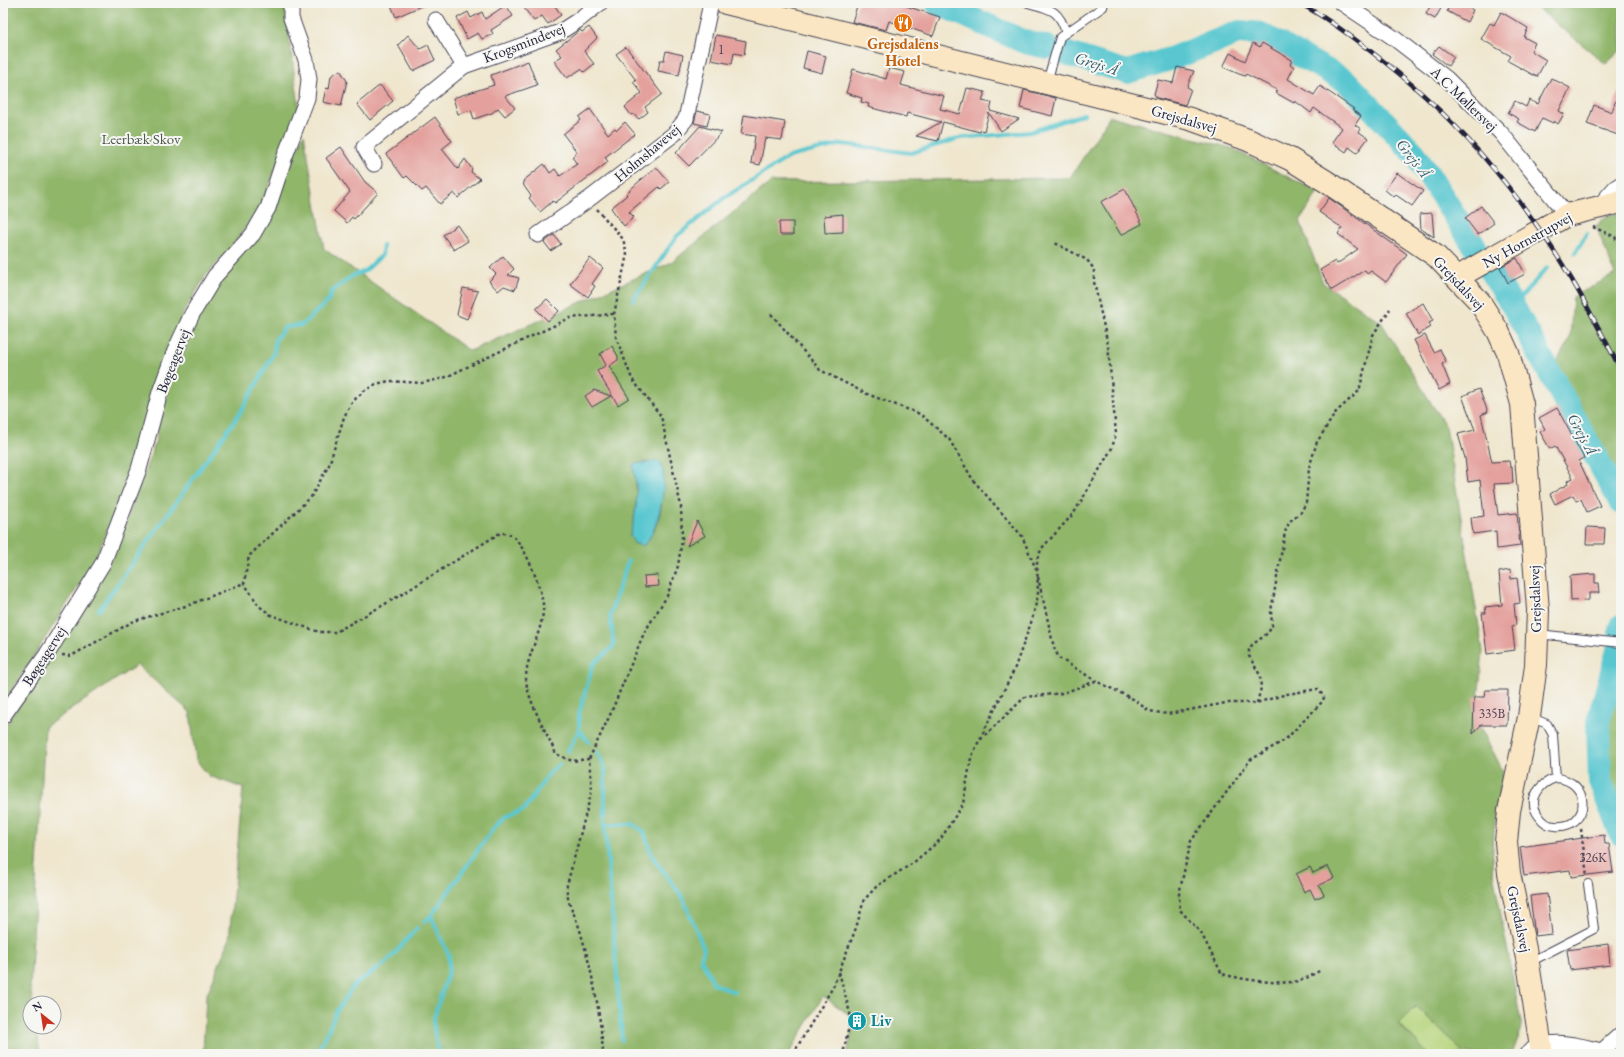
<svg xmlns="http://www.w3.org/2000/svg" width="1624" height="1057" font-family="'EB Garamond',serif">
<rect width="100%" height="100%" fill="#f6f6f2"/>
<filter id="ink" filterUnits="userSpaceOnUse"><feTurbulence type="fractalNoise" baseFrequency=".025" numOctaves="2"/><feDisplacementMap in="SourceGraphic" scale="8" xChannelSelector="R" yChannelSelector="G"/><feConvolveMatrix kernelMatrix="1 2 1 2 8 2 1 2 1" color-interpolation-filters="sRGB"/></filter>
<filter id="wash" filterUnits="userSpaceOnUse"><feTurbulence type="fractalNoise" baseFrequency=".012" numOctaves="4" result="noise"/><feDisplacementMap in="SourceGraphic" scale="16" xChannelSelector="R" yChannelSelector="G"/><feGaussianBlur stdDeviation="0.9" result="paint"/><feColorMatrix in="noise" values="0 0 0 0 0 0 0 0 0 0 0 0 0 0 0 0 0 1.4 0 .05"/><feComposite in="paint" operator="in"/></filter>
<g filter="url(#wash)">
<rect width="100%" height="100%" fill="#efe6cd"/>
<polygon fill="#b5d47b" stroke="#6c7b5b" points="1416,1006 1465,1054 1428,1054 1398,1023"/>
<g fill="#90b66b" stroke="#596c53" fill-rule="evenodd">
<polygon points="3,3 284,3 299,106 261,207 229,250 206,275 183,313 141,433 123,494 101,544 93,563 3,704"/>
<polygon points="1531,3 1621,3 1621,50 1606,64"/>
<path d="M1110,116L1231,148L1318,192L1300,221L1323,283L1381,322L1446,427L1483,651L1476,719L1503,771L1495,813L1492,867L1522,1028L1512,1054H1465L1416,1006L1398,1024L1428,1054H847L855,1019L823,996L789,1054H203L206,997L229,940L243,788L209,776L196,760L190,712L137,665L45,727L30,988L33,1003H30V1027H36L40,1054H3V729L79,613L115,553L155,443L164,403L195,324L216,287L264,226L304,134L324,249L470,351L672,262L771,182L1070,178ZM659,461C666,468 662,503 660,513C658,525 651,535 645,545L630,535C637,512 639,490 633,466Z"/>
<polygon points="1621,213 1621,490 1552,369 1570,339 1573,297 1615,274 1596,226 1607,216"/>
<polygon points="1621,654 1621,824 1617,815 1603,736"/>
</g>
<path fill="#5ac7d0" stroke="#3e7486" d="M659,461C671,474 658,538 642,546L634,543L630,535C637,512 639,490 633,466L634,464Z"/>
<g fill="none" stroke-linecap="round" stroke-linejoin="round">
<g stroke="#5ac7d0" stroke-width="4">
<polyline points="1575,253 1587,233"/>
<polyline points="633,300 677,236 724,198 789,157 842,144 911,153 960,138 1030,132 1084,114"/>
<polyline points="1513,306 1547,268"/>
<polyline points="99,610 240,413 274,353 275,340 285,327 302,325 329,300 331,292 352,276 365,271 382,255 383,246"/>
<polyline points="579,730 589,742"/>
<polyline points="568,751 579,730 579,714 593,664 614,646 610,615 628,561"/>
<polyline points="597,752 605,768 605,824 633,824 644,832 652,856 683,898 704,949 701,959 714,984 734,992"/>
<polyline points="605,824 622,1040"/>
<polyline points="431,916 449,956 449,969 433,1021 438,1054"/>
<polyline points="424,922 431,916 495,826 505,817 524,810 550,772 560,764"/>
<polyline points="315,1054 325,1038 336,1012 354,985 387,962 417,928"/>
</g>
<g stroke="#5ac7d0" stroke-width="24">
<polyline points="937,3 1025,42 1047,47"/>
<polyline points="1068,54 1127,72 1173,58 1240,32 1261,34 1346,81 1415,154 1513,306 1621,503"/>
<polyline points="1620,631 1621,626"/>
<polyline points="1619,647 1598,722 1600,781 1621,834"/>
</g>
</g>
<g id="blocks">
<g fill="#e4a09c">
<polygon points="390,3 428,3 396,17"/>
<polygon points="530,3 553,3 561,15 548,24 542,16 534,21 524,8"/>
<polygon points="858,3 897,3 940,17 933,36 889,21 886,30 852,22"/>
<polygon points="1432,3 1444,3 1435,19 1426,14"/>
<polygon points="1451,3 1471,3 1469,8 1473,10 1467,22 1447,11"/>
<polygon points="506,5 513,16 491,30 493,34 482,39 478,33 467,39 457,18 468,12 471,18 482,12 485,19"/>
<polygon points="1501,12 1528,28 1524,37 1535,43 1531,51 1546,60 1537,77 1508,61 1511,56 1481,39 1490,23 1494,25"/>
<polygon points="589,27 597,38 584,51 594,64 584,72 581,69 567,78 554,61 562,56 556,49 580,30 582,32"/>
<polygon points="408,35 420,49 428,45 435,60 413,71 398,45"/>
<polygon points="716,35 746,41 744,55 734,53 732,64 711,60"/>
<polygon points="1253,43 1260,47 1262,43 1292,60 1290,64 1294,67 1288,79 1314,95 1320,86 1354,109 1352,110 1361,116 1355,125 1361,129 1359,132 1368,138 1357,153 1349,147 1346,152 1332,142 1342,128 1314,108 1311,113 1295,101 1294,103 1276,93 1277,90 1246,74 1245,76 1239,74 1223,67 1230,53 1245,61"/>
<polygon points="1439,46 1454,57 1448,66 1432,54"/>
<polygon points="626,47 662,94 645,107 648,112 639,119 633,114 631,115 625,107 642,93 633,82 636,80 616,54"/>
<polygon points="666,51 683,55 679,75 658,71 660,60 664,60"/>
<polygon points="807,51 826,56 822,73 803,68"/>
<polygon points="528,61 537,85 505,96 515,108 505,116 498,108 492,113 474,119 471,110 458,114 453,98 494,85 491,75"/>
<polygon points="1177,67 1194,71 1187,87 1191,89 1185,105 1157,98 1154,94 1158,80 1173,83"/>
<polygon points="889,68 905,72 901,85 944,96 940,109 960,114 967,88 985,92 982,101 992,103 990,111 1019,119 1001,131 989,113 984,131 981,130 980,132 943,122 938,141 916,136 941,122 907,113 906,117 868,107 869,104 861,102 862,98 846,93 853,69 886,79"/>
<polygon points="340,70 347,81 341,106 323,102 326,88 329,89 331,76"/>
<polygon points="1551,78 1570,88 1559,111 1564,114 1558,124 1554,121 1553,123 1542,118 1535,132 1517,122 1519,119 1508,113 1515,101 1526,107 1529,100 1538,104"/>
<polygon points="380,85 393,101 370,120 357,104"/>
<polygon points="1024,90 1056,98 1052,116 1020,108"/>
<polygon points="1618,93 1621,93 1621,136 1587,124 1594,105 1612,112"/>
<polygon points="590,109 608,134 615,128 617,130 625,122 635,134 605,157 608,162 555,203 553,201 540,212 529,198 531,196 524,186 523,181 544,164 550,173 555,169 560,176 577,164 572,157 577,152 563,134 581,120 579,117"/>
<polygon points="697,111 710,114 707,126 694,123"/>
<polygon points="744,115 785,122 782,140 765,138 760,165 751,163 755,136 741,134"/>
<polygon points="435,117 452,141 442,149 458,169 465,159 472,169 471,172 480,179 458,198 454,193 440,204 426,188 422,191 407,176 404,178 386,154"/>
<polygon points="700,126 722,132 689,166 676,153"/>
<polygon points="341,147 365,182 378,193 354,219 352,217 347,223 334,211 350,192 326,158"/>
<polygon points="656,167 669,182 661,189 659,187 629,212 634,217 624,226 611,208 627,195 626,194 634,186"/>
<polygon points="1397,173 1423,191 1412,206 1396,195 1394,197 1385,190"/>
<polygon points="1125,189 1142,224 1121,235 1101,202"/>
<polygon points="1329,198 1407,254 1386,282 1371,271 1367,274 1365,270 1332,290 1320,270 1335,261 1337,264 1358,249 1338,234 1342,228 1319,212"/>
<polygon points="1481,206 1494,223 1478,235 1465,218"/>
<polygon points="1432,213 1434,237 1421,229 1420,214"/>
<polygon points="843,214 843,232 825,233 824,216"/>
<polygon points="779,222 793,222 793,235 780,235"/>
<polygon points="457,225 468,241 454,250 443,235"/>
<polygon points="554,235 561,244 551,251 544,242"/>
<polygon points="503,256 514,269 508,275 519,278 515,290 504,286 498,291 489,281 496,274 490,268"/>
<polygon points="590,258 603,268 592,284 595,286 588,297 570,284"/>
<polygon points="1517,258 1525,274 1508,283 1500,267"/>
<polygon points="463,288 478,291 467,319 457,315"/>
<polygon points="547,299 559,311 548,321 536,309"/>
<polygon points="1423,303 1433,321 1429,323 1431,327 1418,335 1406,313"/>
<polygon points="1425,335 1434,352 1440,349 1446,362 1442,364 1450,384 1439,390 1414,340"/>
<polygon points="612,346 618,356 618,360 609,366 629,398 618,405 597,371 606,365 600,354"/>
<polygon points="1479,389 1488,412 1481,415 1492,462 1509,461 1510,467 1512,467 1513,483 1494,484 1498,515 1517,513 1520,546 1497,549 1496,531 1473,534 1471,518 1484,516 1480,480 1468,482 1465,458 1458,434 1475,430 1462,396"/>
<polygon points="594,390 611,396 592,407 585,396"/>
<polygon points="1557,408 1584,458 1579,461 1600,506 1587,512 1581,499 1576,501 1573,495 1555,504 1550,494 1568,484 1567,481 1573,478 1555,446 1550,449 1540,432 1545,429 1539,418"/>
<polygon points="697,521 705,536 687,546"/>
<polygon points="1587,527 1605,528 1604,544 1586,544"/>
<polygon points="1510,570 1511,579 1517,578 1520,603 1514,604 1516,625 1512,626 1515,650 1487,654 1482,613 1486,613 1485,607 1502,605 1499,572"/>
<polygon points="1595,574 1595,583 1598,583 1599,593 1589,593 1589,600 1571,601 1570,576"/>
<polygon points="658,575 659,586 645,587 644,576"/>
<polygon points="1485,690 1508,690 1507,725 1481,725 1473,734 1474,697 1484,697"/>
<polygon points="1604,835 1605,844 1609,844 1613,872 1571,877 1570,870 1524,876 1520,847"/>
<polygon points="1328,866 1334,878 1319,885 1324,895 1315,899 1310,889 1304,892 1296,874 1310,867 1313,873"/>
<polygon points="1547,894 1552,934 1535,936 1530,896"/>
<polygon points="1608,944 1610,965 1570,970 1567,950"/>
</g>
</g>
</g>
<g filter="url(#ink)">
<use href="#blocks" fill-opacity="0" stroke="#413f51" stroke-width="1"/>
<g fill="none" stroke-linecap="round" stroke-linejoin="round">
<defs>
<g id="lane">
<path d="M1028,3C1050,9 1059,9 1066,33"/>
<polyline points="1047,82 1060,37 1103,7 1104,3"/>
<polyline points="1538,634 1621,643"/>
<path d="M1530,717L1547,724L1553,735L1556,778C1540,783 1527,799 1538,815C1542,821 1548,826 1555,826C1590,830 1593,781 1556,778"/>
<polyline points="1528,963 1594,929 1588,884"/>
</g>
<g id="street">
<polyline points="1342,3 1394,38 1447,79 1501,133 1567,215"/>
<polyline points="436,20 464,66"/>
<polyline points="374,164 364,147 464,66 560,32 577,21 600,3"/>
<polyline points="1600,205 1615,188 1621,184"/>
<polyline points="538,235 589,199 674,134 686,119 711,3"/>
<polyline points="3,716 47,654 103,563 139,469 160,392 174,353 192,314 215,276 253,234 268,208 285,156 307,98 309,79 306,60 291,18 291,3"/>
<polyline points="1602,1051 1621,1034"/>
<path d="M1527,1054C1547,1035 1579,1046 1602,1051L1604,1054"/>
</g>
<g id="secondary">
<polyline points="726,3 1190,119 1248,140 1290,159 1327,182 1436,256 1479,301 1498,331 1508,353 1522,404 1538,610 1536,665 1529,717 1509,811 1506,842 1509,873 1528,963 1542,1054"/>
<polyline points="1458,277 1567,215 1621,202"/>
</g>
</defs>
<use href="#lane" stroke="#413f51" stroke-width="10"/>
<use href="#street" stroke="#413f51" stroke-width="17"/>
<use href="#secondary" stroke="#413f51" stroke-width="24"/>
<g stroke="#413f51" stroke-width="2.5" stroke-dasharray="3 3" stroke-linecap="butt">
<path d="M597,209L623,239L627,254L614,314L616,337L632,379L661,416L681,506L682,539L678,566L667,596L644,633L610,715L589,759L592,790L567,885C565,901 577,917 581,934C592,971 601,1015 603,1054"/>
<polyline points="1593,227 1615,237 1621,250"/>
<polyline points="771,314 820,370 867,394 920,414 949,439 973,480 1022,536 1036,569"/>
<polyline points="1038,577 1054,648 1059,658 1096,681"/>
<polyline points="62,655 71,656 134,621 189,605 244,583"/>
<polyline points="1257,703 1261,688 1260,675 1249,656 1249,650 1252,645 1268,633 1272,626 1271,611 1285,532 1290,521 1301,512 1306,503 1309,468 1317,442 1336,412 1359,391 1373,335 1390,309"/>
<polyline points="980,739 1014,670 1032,620 1038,595 1037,559 1042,548 1074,513 1112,448 1116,434 1108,345 1094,282 1094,269 1087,260 1055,243"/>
<path d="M589,759L572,761L556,754C548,735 526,698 526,678C526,655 545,628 543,604C541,588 524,540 509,534C507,533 503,533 500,533L399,596L336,632H319L271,615L259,606L244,583L249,556L311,497L329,465L344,417L352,402L364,391L376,384L389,381L422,383L444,378L570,318L614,314"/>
<polyline points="1581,829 1587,876"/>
<polyline points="839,972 851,1017 843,1054"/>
<path d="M793,1054L833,987L856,928L864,900L877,886L913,863L940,840L963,804L971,758L979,741L1025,697L1063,693L1096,681L1133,699L1149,711L1168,714L1226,703H1256L1287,694L1318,689L1324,697L1323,701L1285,740L1250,760L1191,841L1179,894L1180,910L1201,933L1222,974C1240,979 1273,984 1292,982C1303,981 1312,975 1321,970"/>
</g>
<use href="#lane" stroke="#fff" stroke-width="8"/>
<use href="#street" stroke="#fff" stroke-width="15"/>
<use href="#secondary" stroke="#fbe6c3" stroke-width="22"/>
<defs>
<path id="rail" d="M1299,3C1324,16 1347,33 1369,50C1451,111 1520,192 1572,280C1589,309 1605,340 1621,370"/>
</defs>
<use href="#rail" stroke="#22223b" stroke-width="4.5"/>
<use href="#rail" stroke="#f6f6f2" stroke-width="3" stroke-dasharray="9" stroke-linecap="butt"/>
</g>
</g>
<defs>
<symbol id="restaurant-disc" viewBox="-11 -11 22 22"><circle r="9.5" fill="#e8710a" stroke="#f6f6f2"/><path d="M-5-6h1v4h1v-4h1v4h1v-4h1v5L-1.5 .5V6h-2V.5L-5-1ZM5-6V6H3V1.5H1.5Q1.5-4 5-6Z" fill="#fff"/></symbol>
<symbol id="building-disc" viewBox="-11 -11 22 22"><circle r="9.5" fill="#0f9aa8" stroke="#f6f6f2"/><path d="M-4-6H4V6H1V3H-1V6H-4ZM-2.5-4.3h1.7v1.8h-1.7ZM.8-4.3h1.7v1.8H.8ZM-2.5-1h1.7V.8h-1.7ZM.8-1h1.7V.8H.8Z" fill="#fff"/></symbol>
</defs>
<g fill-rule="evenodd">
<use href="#restaurant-disc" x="892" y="12" width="22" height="22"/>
<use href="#building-disc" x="846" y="1010" width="22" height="22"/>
</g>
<g text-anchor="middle" stroke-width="4" stroke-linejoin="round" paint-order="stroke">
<g font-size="13" fill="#524253">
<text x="721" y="54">1</text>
<text x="1492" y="718">335B</text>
<text x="1593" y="862">326K</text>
</g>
<g font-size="15" fill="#22223b" stroke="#f6f6f2">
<text transform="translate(524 43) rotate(-21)" y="5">Krogsmindevej</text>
<text transform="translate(1464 99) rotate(44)" y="5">A C Møllersvej</text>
<text transform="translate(1184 119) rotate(16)" y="5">Grejsdalsvej</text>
<text transform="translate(647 153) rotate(-40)" y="5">Holmshavevej</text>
<text transform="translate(1527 240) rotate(-29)" y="5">Ny Hornstrupvej</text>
<text transform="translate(1459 283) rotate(47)" y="5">Grejsdalsvej</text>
<text transform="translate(173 361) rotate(-69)" y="5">Bøgeagervej</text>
<text transform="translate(1535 599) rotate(-92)" y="5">Grejsdalsvej</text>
<text transform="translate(44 656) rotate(-57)" y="5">Bøgeagervej</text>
<text transform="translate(1519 919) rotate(78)" y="5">Grejsdalsvej</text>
</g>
<g font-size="15" font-weight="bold" fill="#c56008" stroke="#f6f6f2">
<text x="903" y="49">Grejsdalens<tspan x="903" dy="17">Hotel</tspan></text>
</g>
<g font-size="15" fill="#4e574e" stroke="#f6f6f2">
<text x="141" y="144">Leerbæk Skov</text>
</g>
<g font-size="15" font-weight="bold" fill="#0d838f" stroke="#f6f6f2" text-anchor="start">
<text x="871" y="1026">Liv</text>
</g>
<g font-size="16" font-style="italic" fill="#365c6f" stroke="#f6f6f2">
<text transform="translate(1097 63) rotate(17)" y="6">Grejs Å</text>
<text transform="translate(1414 158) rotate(52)" y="6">Grejs Å</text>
<text transform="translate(1583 434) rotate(61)" y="6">Grejs Å</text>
</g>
</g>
<rect width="1624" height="1057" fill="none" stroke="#f6f6f2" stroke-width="16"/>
<g transform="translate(42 1015) rotate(330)"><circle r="19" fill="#f6f6f2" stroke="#a1a1a9"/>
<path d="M0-3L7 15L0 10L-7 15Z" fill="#c8321e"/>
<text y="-6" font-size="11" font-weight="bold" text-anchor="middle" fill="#22223b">N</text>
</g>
</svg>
